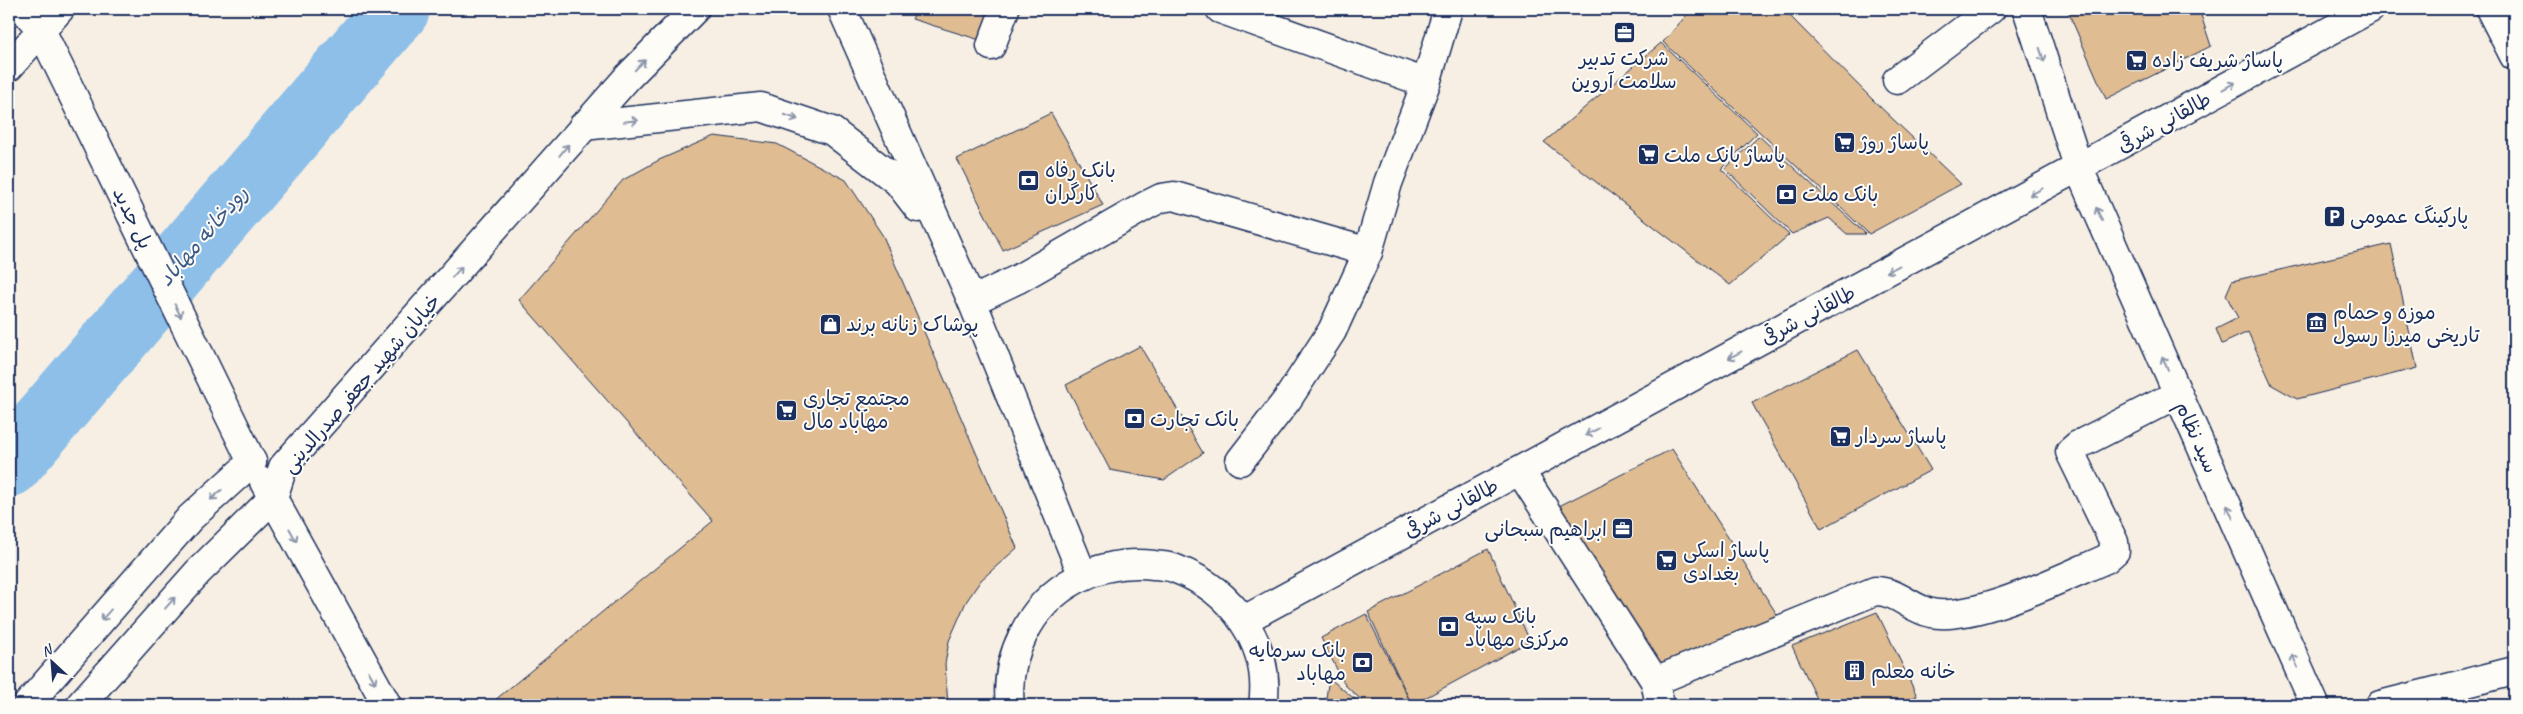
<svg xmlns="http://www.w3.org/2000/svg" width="2523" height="714" font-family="Caveat,'Playpen Sans Arabic',sans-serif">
<rect width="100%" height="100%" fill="#f7efe3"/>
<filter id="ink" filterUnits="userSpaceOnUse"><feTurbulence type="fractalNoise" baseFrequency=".02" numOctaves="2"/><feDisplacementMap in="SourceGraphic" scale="10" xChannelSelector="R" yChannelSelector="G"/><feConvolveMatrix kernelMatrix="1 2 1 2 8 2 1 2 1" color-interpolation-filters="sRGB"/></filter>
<g filter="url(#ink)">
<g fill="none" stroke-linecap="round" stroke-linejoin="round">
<polyline stroke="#8dbfe9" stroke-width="66" points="9,464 397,9"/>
</g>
<g fill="#dfbc91" stroke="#1b2f5e">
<polygon points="917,9 989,9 980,40 912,19"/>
<polygon points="1692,9 1783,9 1874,101 1961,184 1869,234 1663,42"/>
<polygon points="2067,9 2199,9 2211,46 2106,99"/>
<polygon points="1661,43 1757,133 1721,169 1789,235 1730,285 1544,142"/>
<polygon points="1051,113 1103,205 1003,250 957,159"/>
<polygon points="714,136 777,144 846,180 883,236 1017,548 981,580 966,602 959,618 949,641 945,664 948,705 489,705 713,521 519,300 623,180 659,160"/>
<polygon points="1759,136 1866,234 1847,234 1829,218 1792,234 1725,169"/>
<polygon points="2391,244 2417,368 2297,399 2272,385 2248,332 2222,344 2216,329 2238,318 2226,295 2232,281"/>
<polygon points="1140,346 1203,453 1164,480 1110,470 1066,385"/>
<polygon points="1858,350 1931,470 1821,529 1752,403"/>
<polygon points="1672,449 1778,616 1660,667 1557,507"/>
<polygon points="1488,549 1530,641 1412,705 1368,612"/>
<polygon points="1877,612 1917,696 1895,705 1820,705 1792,646"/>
<polygon points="1366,614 1412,705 1367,705 1345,685 1321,638"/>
<polygon points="1329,678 1362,705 1325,705"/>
</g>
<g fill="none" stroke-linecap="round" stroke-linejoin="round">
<defs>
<g id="minor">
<polyline points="23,9 40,28 252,462"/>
<polyline points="1220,9 1426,83"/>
<polyline points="2490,9 2514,56"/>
<polyline points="991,46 1005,9"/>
<polyline points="1897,80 1991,9"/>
<polyline points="972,301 1018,279 1147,205 1161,198 1174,196 1368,252"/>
<polyline points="1240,461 1287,400 1332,331 1368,252 1388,183 1426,83 1448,9"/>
<polyline points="1520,471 1655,681 1660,705"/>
<path d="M1655,681L1875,591C1897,591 1910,608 1931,613C1975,622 2063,577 2106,559L2115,551L2114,542L2070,452L2078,445L2178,394"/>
<polyline points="2380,705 2514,671"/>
</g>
<g id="tertiary">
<polyline points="842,9 972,301 1083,576"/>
<polyline points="2027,9 2079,169 2315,705"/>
<polyline points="583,126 761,107 832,131 898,182 918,208"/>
<polyline points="264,482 387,705"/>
<polyline points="1244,620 2370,9"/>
<polyline points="27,705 190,518 252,462"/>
<polyline points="80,705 198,572 273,498 283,467 627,78 695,9"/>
<path d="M1010,705C1007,681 1012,657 1023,635C1047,585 1099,559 1154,565C1161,566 1170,566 1176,569C1232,590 1272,645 1263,705"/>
</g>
<polyline id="secondary" points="9,67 60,9"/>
</defs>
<use href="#minor" stroke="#1b2f5e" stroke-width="31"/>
<use href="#tertiary" stroke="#1b2f5e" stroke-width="31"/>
<use href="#secondary" stroke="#1b2f5e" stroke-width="31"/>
<use href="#minor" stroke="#fdfcf7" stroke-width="28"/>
<use href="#tertiary" stroke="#fdfcf7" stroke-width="28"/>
<use href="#secondary" stroke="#fdfcf7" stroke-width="28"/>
</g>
<defs><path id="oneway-shaft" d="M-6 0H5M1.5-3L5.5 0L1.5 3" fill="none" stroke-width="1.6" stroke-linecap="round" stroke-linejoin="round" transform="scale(1.25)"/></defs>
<g stroke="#8c96aa">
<use href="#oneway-shaft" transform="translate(2042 55) rotate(72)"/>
<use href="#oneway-shaft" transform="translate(640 65) rotate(-45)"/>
<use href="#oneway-shaft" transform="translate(2229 86) rotate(-29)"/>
<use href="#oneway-shaft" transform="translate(791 117) rotate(19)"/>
<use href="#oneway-shaft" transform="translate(631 121) rotate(-6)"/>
<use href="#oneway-shaft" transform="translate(564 150) rotate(-51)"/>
<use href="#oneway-shaft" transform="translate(2036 192) rotate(152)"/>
<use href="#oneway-shaft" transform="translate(2099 214) rotate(-114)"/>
<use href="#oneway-shaft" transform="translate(1893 269) rotate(152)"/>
<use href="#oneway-shaft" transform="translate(457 272) rotate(-48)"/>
<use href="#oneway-shaft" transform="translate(178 311) rotate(64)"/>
<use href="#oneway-shaft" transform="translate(1735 355) rotate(152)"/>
<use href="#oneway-shaft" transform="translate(2165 363) rotate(-114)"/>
<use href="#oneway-shaft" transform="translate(1592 432) rotate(152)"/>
<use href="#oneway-shaft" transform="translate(216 495) rotate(138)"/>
<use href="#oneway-shaft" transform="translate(2230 512) rotate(-114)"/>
<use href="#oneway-shaft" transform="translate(293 535) rotate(61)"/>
<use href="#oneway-shaft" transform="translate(170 603) rotate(-49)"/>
<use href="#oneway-shaft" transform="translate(106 615) rotate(131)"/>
<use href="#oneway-shaft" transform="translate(2295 661) rotate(-114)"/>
<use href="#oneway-shaft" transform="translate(372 677) rotate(61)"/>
</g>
</g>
<defs>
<symbol id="office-square" viewBox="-11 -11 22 22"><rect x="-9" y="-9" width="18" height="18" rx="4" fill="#1b2f5e" stroke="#fdfcf7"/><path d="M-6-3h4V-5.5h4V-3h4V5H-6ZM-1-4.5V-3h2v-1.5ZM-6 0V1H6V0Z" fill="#fff"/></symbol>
<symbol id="supermarket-square" viewBox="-11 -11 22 22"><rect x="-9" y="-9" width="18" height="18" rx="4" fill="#1b2f5e" stroke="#fdfcf7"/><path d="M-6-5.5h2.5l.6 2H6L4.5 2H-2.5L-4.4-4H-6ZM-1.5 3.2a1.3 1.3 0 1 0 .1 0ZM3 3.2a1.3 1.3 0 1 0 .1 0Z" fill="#fff"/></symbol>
<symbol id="bank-square" viewBox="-11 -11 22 22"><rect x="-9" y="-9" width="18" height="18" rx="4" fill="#1b2f5e" stroke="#fdfcf7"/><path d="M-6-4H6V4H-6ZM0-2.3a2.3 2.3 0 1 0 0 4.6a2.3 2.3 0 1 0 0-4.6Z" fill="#fff"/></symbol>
<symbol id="parking-square" viewBox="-11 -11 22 22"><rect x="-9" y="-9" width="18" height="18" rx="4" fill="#1b2f5e" stroke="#fdfcf7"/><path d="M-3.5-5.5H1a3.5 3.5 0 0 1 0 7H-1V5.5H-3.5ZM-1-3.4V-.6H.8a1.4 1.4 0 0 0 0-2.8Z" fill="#fff"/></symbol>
<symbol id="museum-square" viewBox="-11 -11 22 22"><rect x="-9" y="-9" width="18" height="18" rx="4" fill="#1b2f5e" stroke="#fdfcf7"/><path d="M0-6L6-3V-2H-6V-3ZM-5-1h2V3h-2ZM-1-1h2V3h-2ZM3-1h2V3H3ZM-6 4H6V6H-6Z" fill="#fff"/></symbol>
<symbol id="shop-square" viewBox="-11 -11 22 22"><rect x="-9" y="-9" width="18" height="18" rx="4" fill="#1b2f5e" stroke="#fdfcf7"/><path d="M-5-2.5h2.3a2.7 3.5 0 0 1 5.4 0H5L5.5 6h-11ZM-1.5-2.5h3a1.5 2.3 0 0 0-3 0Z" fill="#fff"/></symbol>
<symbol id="building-square" viewBox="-11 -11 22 22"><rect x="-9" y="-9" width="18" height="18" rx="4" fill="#1b2f5e" stroke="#fdfcf7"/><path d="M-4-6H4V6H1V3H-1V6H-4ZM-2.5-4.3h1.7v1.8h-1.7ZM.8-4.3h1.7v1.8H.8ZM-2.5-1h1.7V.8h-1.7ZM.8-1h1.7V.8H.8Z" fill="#fff"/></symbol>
</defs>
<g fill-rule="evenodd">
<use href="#office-square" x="1612" y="20" width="25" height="25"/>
<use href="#supermarket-square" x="2124" y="48" width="25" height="25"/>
<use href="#supermarket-square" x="1832" y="130" width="25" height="25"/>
<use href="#supermarket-square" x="1636" y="142" width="25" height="25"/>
<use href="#bank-square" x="1016" y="168" width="25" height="25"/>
<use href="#bank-square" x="1774" y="182" width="25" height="25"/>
<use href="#parking-square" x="2322" y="204" width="25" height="25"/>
<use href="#museum-square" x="2304" y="310" width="25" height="25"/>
<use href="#shop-square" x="818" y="312" width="25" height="25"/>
<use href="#supermarket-square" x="774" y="398" width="25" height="25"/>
<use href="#bank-square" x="1122" y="406" width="25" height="25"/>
<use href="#supermarket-square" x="1828" y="424" width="25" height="25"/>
<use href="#office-square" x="1610" y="516" width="25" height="25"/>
<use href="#supermarket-square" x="1654" y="548" width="25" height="25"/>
<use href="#bank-square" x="1436" y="614" width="25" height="25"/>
<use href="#bank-square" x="1350" y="650" width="25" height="25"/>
<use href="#building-square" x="1842" y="658" width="25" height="25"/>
</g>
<g text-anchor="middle" stroke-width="4" stroke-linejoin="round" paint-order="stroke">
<g font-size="20" fill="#1b2f5e" stroke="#fdfcf7" text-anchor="start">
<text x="1624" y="65" text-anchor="middle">شرکت تدبیر<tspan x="1624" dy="23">سلامت آروین</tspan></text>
<text x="2152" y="67">پاساژ شریف زاده</text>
<text x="1860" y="149">پاساژ روژ</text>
<text x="1664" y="162">پاساژ بانک ملت</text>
<text x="1045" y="177">بانک رفاه<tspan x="1045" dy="23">کارگران</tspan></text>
<text x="1802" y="201">بانک ملت</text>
<text x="2350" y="223">پارکینگ عمومی</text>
<text x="2333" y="319">موزه و حمام<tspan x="2333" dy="23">تاریخی میرزا رسول</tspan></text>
<text x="846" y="331">پوشاک زنانه برند</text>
<text x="803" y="405">مجتمع تجاری<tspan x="803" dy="23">مهاباد مال</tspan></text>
<text x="1150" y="426">بانک تجارت</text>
<text x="1856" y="443">پاساژ سردار</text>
<text x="1607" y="536" text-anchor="end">ابراهیم سبحانی</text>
<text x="1683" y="557">پاساژ اسکی<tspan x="1683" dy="23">بغدادی</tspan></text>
<text x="1465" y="623">بانک سپه<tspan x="1465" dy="23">مرکزی مهاباد</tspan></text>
<text x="1346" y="657" text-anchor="end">بانک سرمایه<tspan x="1346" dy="23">مهاباد</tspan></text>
<text x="1871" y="678">خانه معلم</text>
</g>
<g font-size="20" fill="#1b2f5e" stroke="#fdfcf7">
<text transform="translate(2164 122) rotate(-29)" y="7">طالقانی شرقی</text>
<text transform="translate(133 218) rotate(64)" y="7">پل جدید</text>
<text transform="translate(1808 315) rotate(-28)" y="7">طالقانی شرقی</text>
<text transform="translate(361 383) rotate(-49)" y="7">خیابان شهید جعفر صدرالدینی</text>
<text transform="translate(2197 437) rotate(66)" y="7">سید نظام</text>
<text transform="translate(1451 508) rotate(-28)" y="7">طالقانی شرقی</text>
</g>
<g font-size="21" font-style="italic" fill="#3d5a88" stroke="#fdfcf7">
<text transform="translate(203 236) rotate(-49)" y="7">رودخانه مهاباد</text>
</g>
</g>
<rect width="2523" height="714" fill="none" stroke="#fdfcf7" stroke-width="30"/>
<rect x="15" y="15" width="2493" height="684" fill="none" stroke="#1b2f5e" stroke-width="2" filter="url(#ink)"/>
<g transform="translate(52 662) rotate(334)" stroke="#fdfcf7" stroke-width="4" paint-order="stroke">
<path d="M0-4L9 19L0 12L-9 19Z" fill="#1b2f5e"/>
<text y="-8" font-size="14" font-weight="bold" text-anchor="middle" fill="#1b2f5e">N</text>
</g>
</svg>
